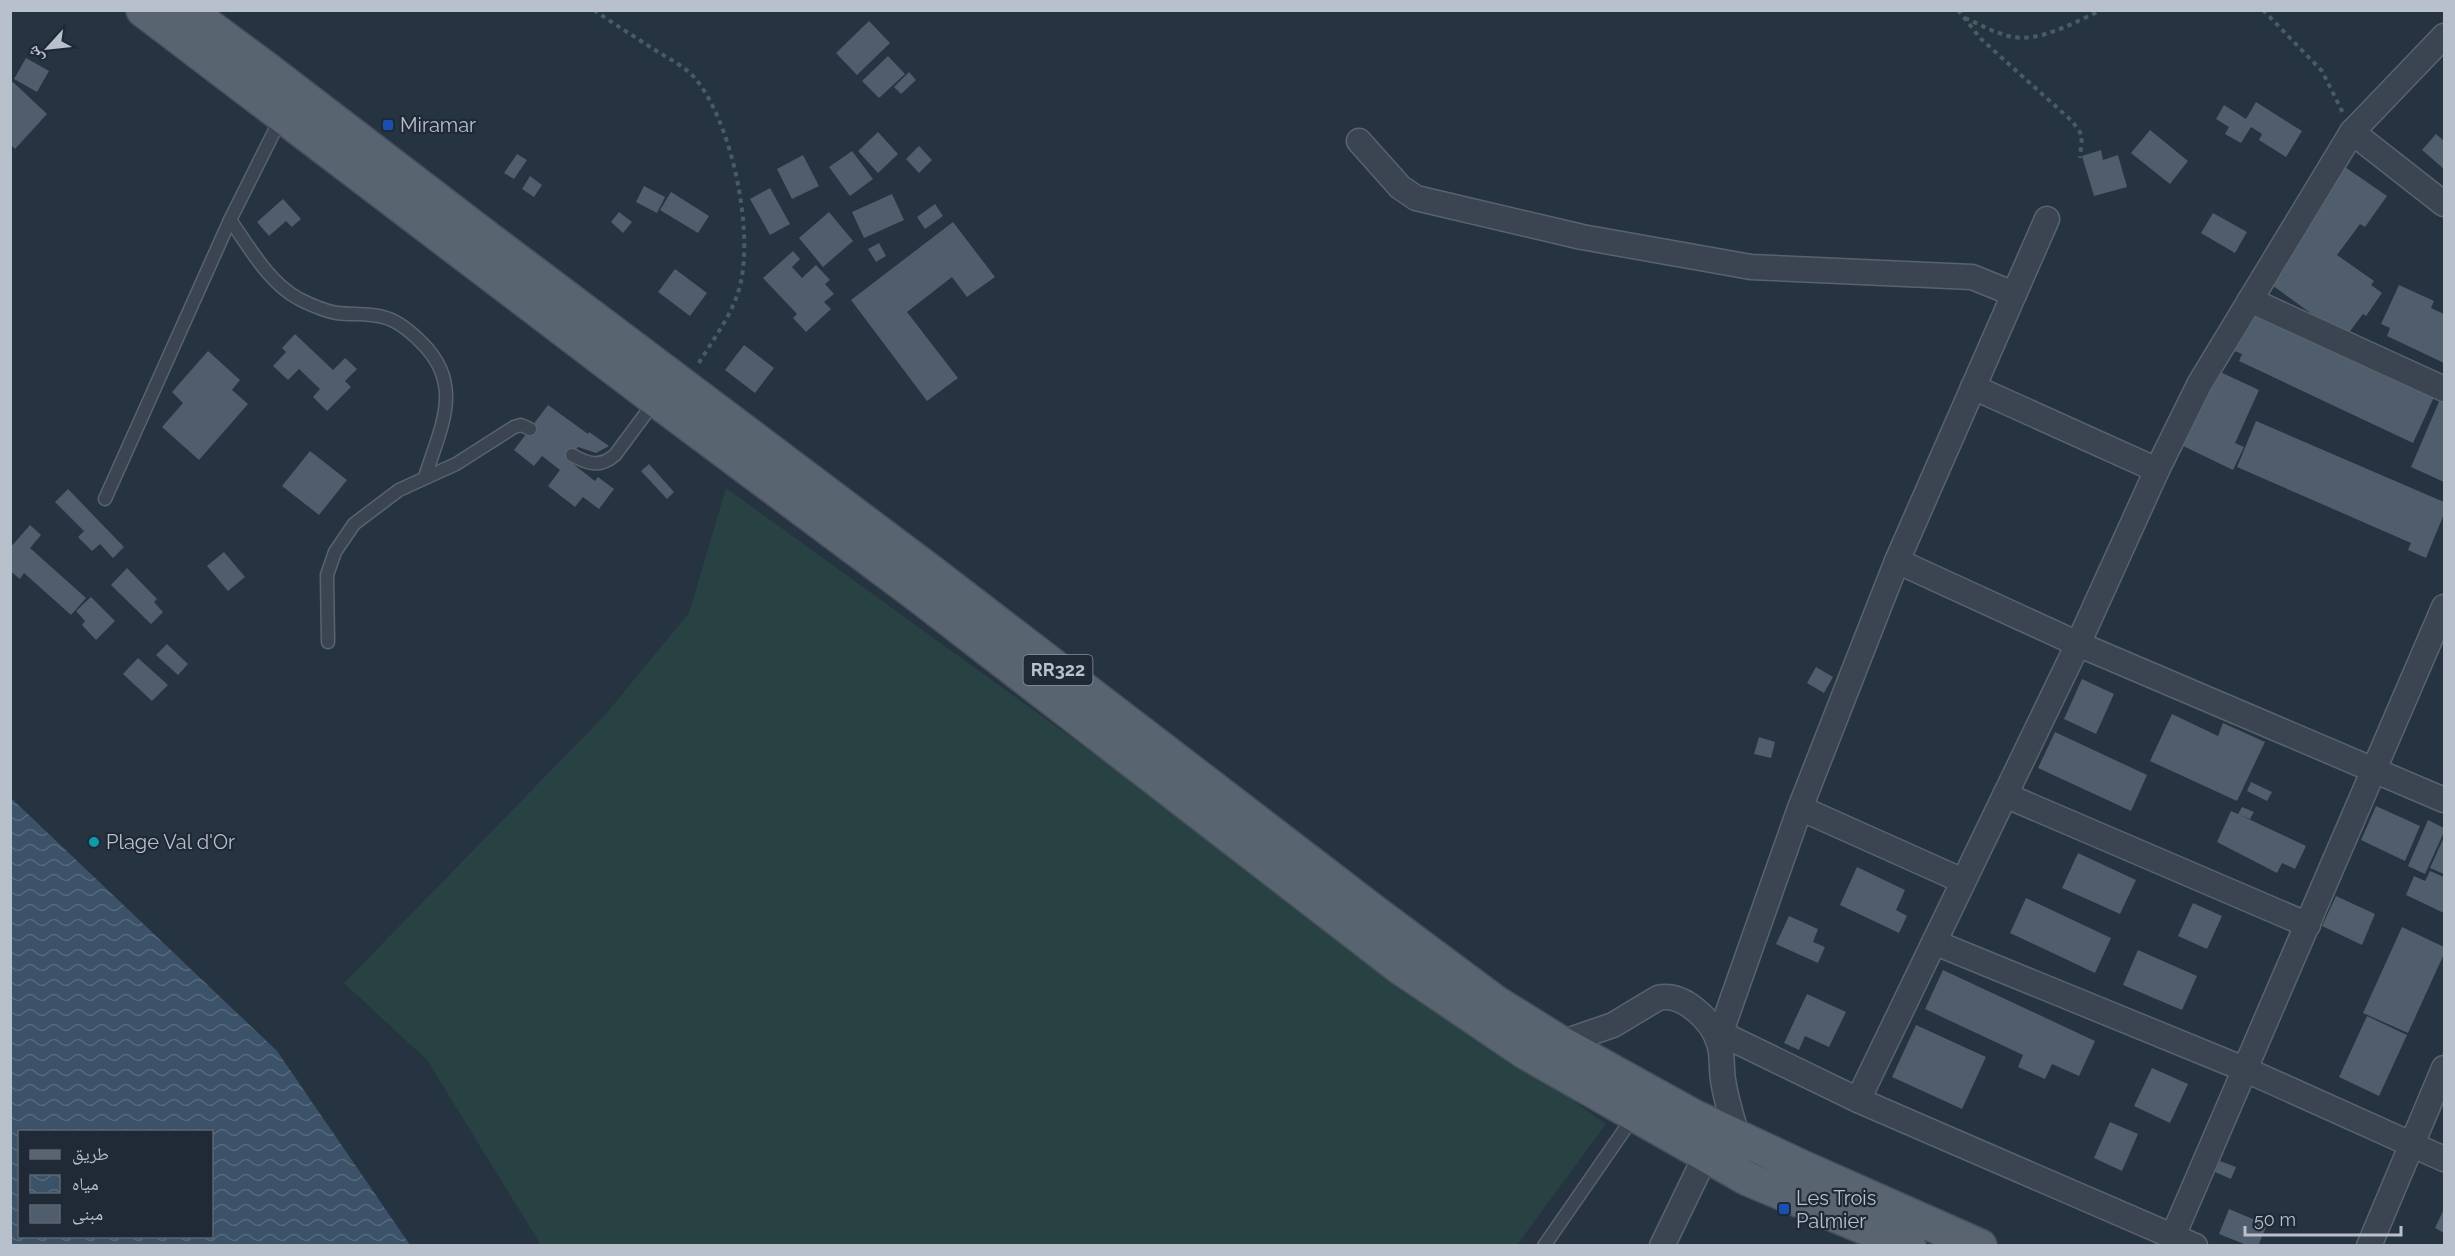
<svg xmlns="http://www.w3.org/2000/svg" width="2455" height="1256" font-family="Raleway,'Noto Naskh Arabic',sans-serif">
<defs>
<pattern id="water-waves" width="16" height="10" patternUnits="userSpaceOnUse" patternTransform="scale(1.5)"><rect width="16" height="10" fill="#3c5269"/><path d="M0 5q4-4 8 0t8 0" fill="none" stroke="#56697d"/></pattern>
</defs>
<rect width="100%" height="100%" fill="#263441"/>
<polygon fill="#284142" points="726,488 1606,1124 1517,1245 541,1245 427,1060 344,983 604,716 689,613"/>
<path fill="url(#water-waves)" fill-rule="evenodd" d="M11,798L277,1051L410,1245H11ZM20,1132H212V1236H20Z"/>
<g fill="#4f5d6c">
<polygon points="869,21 890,43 857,75 836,53"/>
<polygon points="888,56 905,74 879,98 862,81"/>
<polygon points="26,58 49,71 37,92 14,79"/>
<polygon points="909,72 916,80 901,94 894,87"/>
<polygon points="13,82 47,114 15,149 10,144 10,84"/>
<polygon points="2256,102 2302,131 2286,157 2259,140 2262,134 2251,127 2241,143 2225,134 2229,127 2216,119 2224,105 2246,119"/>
<polygon points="2150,130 2188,161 2170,184 2131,153"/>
<polygon points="878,132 898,154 878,173 858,151"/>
<polygon points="2436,134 2443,140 2444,138 2444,169 2422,150"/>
<polygon points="919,146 932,160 919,173 906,159"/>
<polygon points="2101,150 2103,160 2118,155 2127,187 2094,196 2082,156"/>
<polygon points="852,151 873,179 850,196 829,167"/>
<polygon points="517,154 527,160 514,179 504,173"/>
<polygon points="803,155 819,186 792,199 777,169"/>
<polygon points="2345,167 2387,196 2365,227 2360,224 2337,255 2374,281 2371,285 2382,293 2366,316 2363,314 2345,338 2265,280"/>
<polygon points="530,176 542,185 534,197 522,189"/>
<polygon points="644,186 665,197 657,213 636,202"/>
<polygon points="770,188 790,224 770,235 750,199"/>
<polygon points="671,192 709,216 698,233 660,210"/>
<polygon points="892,194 904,220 864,238 852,212"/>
<polygon points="283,199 301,219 292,227 286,221 269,236 257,222"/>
<polygon points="935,204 943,216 925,229 917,217"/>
<polygon points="619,212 632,222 623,233 611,222"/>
<polygon points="829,212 853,241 823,267 799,238"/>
<polygon points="2213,213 2247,232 2235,253 2201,233"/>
<polygon points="953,222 995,277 967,297 952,277 907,312 958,378 927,401 851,300"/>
<polygon points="879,243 886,256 876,262 868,249"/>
<polygon points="793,251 800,259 792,267 802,278 816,265 830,280 825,284 834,294 824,302 831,309 806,332 793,318 797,314 763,278"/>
<polygon points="675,269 707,293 690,316 658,292"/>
<polygon points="2399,285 2434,301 2431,308 2444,314 2444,363 2387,336 2390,328 2381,324"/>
<polygon points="2250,311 2434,397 2413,443 2239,361 2242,354 2232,350"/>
<polygon points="295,334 333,370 345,358 357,369 345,381 351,387 327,411 313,397 320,389 299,369 288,380 273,366 286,352 282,348"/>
<polygon points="744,345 774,368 755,393 725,370"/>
<polygon points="208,351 240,380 232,390 248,404 199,460 162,427 183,403 172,392"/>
<polygon points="2216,370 2259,390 2235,443 2244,447 2233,470 2181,445"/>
<polygon points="2441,397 2444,399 2444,482 2411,467"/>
<polygon points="548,405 588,434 589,432 609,446 596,453 578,447 568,460 595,481 598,477 614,489 599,509 583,497 575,507 548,486 560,470 542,456 534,466 514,450"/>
<polygon points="2256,421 2444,502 2444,514 2426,558 2408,550 2411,543 2237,467"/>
<polygon points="310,451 347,480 319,515 282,486"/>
<polygon points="649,464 674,492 667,499 641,471"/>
<polygon points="68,489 124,547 113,558 100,544 92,551 78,537 84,531 55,502"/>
<polygon points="30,525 41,535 30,548 86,598 71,615 24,573 20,579 10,571 10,548"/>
<polygon points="224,552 245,577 228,591 207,566"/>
<polygon points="127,568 157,599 154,602 163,612 151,624 111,585"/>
<polygon points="91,597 115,621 96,640 82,625 85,621 76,611"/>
<polygon points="167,644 188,664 178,675 156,655"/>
<polygon points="138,658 168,685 152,701 123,674"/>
<polygon points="1816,667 1833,677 1824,693 1807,683"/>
<polygon points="2082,679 2114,694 2096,734 2064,719"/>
<polygon points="2172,714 2218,736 2223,723 2265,742 2237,801 2150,761"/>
<polygon points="2055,732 2147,775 2131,811 2038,768"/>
<polygon points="1759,737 1775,742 1771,758 1754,754"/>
<polygon points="2251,782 2272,792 2267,801 2247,791"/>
<polygon points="2376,806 2420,826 2405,861 2361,840"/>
<polygon points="2242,807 2254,812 2250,819 2240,815 2306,846 2295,869 2282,863 2277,873 2217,842 2231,811 2238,814"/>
<polygon points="2428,820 2444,828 2444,832 2425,874 2408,866"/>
<polygon points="2444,837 2444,874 2430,868"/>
<polygon points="2078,853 2136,880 2120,914 2062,888"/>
<polygon points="1857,867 1905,890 1896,910 1907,916 1899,933 1840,905"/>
<polygon points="2430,871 2444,877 2444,913 2406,895 2414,876 2425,881"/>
<polygon points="2336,896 2375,914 2362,945 2322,926"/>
<polygon points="2026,898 2111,938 2095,973 2010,933"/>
<polygon points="2193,903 2222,916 2207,949 2178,936"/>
<polygon points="1789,916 1818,929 1813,942 1825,947 1818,963 1776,944"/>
<polygon points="2402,927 2444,947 2444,954 2408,1033 2363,1013"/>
<polygon points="2138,950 2197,976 2182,1010 2123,985"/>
<polygon points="1943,970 2095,1041 2079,1076 2052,1064 2045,1079 2018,1067 2023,1055 1925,1009"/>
<polygon points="1807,994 1846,1012 1829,1047 1805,1036 1799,1050 1784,1043"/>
<polygon points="2367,1016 2407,1035 2379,1096 2339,1077"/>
<polygon points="1916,1025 1986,1057 1962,1109 1892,1077"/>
<polygon points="2152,1068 2188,1084 2170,1123 2134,1106"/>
<polygon points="2110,1122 2138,1134 2122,1171 2094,1158"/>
<polygon points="2220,1161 2236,1167 2231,1179 2215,1172"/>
<polygon points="2229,1209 2267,1225 2258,1246 2249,1246 2219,1234"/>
<polygon points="2444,1209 2444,1233 2435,1228"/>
</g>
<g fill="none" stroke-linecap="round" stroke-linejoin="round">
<defs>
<g id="service">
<path d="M230,220C250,248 268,282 299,299C311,305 324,311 337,313C352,315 368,313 383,317C396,320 411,332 421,342C465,385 441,426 425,477"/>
<path d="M572,455C588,464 600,468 615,455L655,401"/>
<polyline points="105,499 230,220 282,116"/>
<polyline points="328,642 327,575 335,552 354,524 399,490 456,464 514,427 521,425 530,429"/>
<polyline points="1544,1246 1634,1116"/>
</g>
<g id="minor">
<polyline points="2352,132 2444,204"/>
<polyline points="1359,141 1400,187 1416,198 1582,237 1751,267 1972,277 2014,294"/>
<polyline points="2250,300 2444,389"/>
<polyline points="1973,387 2157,470"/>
<polyline points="1897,561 2078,644 2444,800"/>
<polyline points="2005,795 2308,925"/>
<polyline points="1800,808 1963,881"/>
<polyline points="1936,943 2244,1069 2444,1159"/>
<polyline points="1720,1033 1858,1100 2195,1246"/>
<polyline points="1718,1040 1800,808 1897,561 2047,219"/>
<path d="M1561,1043L1613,1025L1658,998C1683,992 1712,1020 1719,1043C1723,1055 1721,1068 1723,1080C1726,1100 1732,1119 1738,1138"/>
<polyline points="1858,1100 2078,644 2157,470 2200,383 2352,132 2444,36"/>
<polyline points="2173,1236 2444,607"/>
<polyline points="1662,1246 1706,1155"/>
<polyline points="2369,1246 2444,1068"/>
</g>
<g id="primary">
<polyline points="143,10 656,400 919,596 1398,966 1525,1052 1748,1179 1909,1246"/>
<polyline points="187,10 264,67 490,240 935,575 1373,911 1495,1002 1561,1043 1693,1116 1804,1168 1980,1246"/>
</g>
</defs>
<use href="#service" stroke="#58636e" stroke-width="15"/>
<use href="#minor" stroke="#58636e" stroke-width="27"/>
<use href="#primary" stroke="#47515d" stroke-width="36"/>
<g stroke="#465e5f" stroke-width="4" stroke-dasharray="4.5 4.5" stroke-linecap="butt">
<path d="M594,10C614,24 635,37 655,50C668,58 682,65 693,76C731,118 753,226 741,281C735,312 713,339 697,366"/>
<polyline points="1958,10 1981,39 2072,121 2082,135 2080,158"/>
<polyline points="2263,10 2322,71 2343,113"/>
<path d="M1965,18C1979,24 1993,32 2008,36C2039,44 2074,22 2102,10"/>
</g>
<use href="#service" stroke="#3a4551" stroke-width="12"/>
<use href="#minor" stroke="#3a4551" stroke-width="24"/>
<use href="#primary" stroke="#596471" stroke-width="33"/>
</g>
<g fill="#1a4fb4" stroke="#1f2a36" stroke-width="2">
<rect x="382" y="119" width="12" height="12" rx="3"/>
<rect x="1778" y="1203" width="12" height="12" rx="3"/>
</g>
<circle fill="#0f9aa8" stroke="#1f2a36" stroke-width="2" cx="94" cy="842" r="6"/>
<g text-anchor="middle" stroke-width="4.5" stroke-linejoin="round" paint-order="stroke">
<rect fill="#1f2a36" stroke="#89939e" stroke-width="1.5" x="1023.5" y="655" width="69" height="30" rx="4.5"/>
<g font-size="18" font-weight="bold" fill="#b7c0cb">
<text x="1058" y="676">RR322</text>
</g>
<g font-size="20" fill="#b7c0cb" stroke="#1f2a36" text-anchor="start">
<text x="400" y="132">Miramar</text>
<text x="106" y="849">Plage Val d'Or</text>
<text x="1796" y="1205">Les Trois<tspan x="1796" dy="23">Palmier</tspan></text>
</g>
</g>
<rect width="2455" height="1256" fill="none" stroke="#b7c0cb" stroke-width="24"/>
<rect x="18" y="1130" width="195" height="108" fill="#1f2a36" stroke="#5c6672" stroke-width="1.5"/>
<rect x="30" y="1150" width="30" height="9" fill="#596471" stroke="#5c6672" stroke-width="1.5"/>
<text x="72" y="1160" font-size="18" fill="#b7c0cb">طريق</text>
<rect x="30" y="1175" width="30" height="18" fill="url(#water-waves)" stroke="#5c6672" stroke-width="1.5"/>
<text x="72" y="1190" font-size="18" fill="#b7c0cb">مياه</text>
<rect x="30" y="1205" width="30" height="18" fill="#4f5d6c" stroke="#5c6672" stroke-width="1.5"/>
<text x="72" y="1220" font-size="18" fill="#b7c0cb">مبنى</text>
<g transform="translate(48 48) rotate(243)" stroke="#1f2a36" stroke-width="4.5" paint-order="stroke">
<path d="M0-4.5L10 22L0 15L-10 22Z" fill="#b7c0cb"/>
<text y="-9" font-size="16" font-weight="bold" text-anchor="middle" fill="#b7c0cb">ش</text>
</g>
<path d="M2245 1226v9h156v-9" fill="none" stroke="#b7c0cb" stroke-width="3"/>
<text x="2254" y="1226" font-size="18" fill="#b7c0cb" stroke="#1f2a36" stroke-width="4.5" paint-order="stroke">50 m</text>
</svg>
